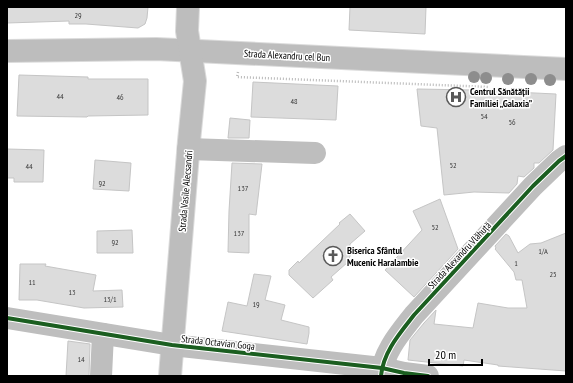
<svg xmlns="http://www.w3.org/2000/svg" width="573" height="383" font-family="'PT Sans Narrow',sans-serif">
<rect width="100%" height="100%" fill="#fff"/>
<g fill="#dcdcdc" stroke="#c5c5c5">
<polygon points="7,7 148,7 147,18 145,24 138,28 86,24 69,24 69,21 7,23"/>
<polygon points="350,7 426,7 425,34 349,30"/>
<polygon points="19,75 88,77 88,79 148,79 148,115 88,116 87,117 17,116"/>
<polygon points="253,82 338,86 336,120 251,117"/>
<polygon points="417,89 472,90 556,94 553,150 539,163 534,163 534,168 524,177 518,176 517,184 509,193 474,192 444,195 437,128 421,126"/>
<polygon points="230,118 250,120 249,138 228,138"/>
<polygon points="7,149 44,150 43,182 14,182 14,178 7,178"/>
<polygon points="95,160 131,163 129,191 93,189"/>
<polygon points="232,163 262,164 256,215 249,214 249,253 228,252 229,211"/>
<polygon points="440,199 458,249 414,297 385,270 422,230 413,211"/>
<polygon points="350,214 365,231 350,244 350,256 348,262 331,277 333,280 313,298 289,275 289,270 298,261 299,263 340,224 339,223"/>
<polygon points="132,230 133,253 97,253 97,231"/>
<polygon points="566,233 566,371 498,366 498,365 464,360 463,366 408,360 410,340 424,323 436,310 434,324 473,328 478,303 508,308 527,308 522,280 516,280 514,272 495,249 496,248 495,246 506,234 509,236 518,253 530,244 541,243"/>
<polygon points="20,264 46,264 45,266 96,275 93,291 122,290 123,307 84,308 37,300 19,300"/>
<polygon points="254,274 271,276 265,300 285,305 281,320 309,327 309,333 307,344 222,331 228,302 247,306"/>
<polygon points="68,341 90,344 89,376 66,376"/>
</g>
<g fill="none" stroke-linecap="round" stroke-linejoin="round">
<defs>
<g id="major">
<polyline points="7,51 156,49 566,69"/>
<polyline points="170,376 189,141 195,81 187,31 188,7"/>
</g>
</defs>
<use href="#major" stroke="#dbdbdb" stroke-width="24"/>
<polyline stroke="#b8b8b8" stroke-width="2.5" stroke-dasharray="1 2" stroke-linecap="butt" points="238,72 237,77 489,87"/>
<g stroke="#bebebe" stroke-width="22">
<polyline points="188,149 315,153"/>
<polyline points="7,318 172,345 382,368 404,373 428,376"/>
<polyline points="101,376 103,334"/>
<path d="M381,376C383,352 400,333 414,315L533,186L559,161L566,156"/>
</g>
<use href="#major" stroke="#bdbdbd" stroke-width="22"/>
<defs>
<g id="cycleway">
<polyline points="7,318 172,345 382,368 404,373 428,376"/>
<path d="M381,376C383,352 400,333 414,315L533,186L559,161L566,156"/>
</g>
</defs>
<use href="#cycleway" stroke="#fff" stroke-width="6"/>
<use href="#cycleway" stroke="#1b5e20" stroke-width="4"/>
</g>
<g fill="#8d8d8d">
<circle cx="474" cy="77" r="6"/>
<circle cx="486" cy="78" r="6"/>
<circle cx="508" cy="79" r="6"/>
<circle cx="531" cy="79" r="6"/>
<circle cx="550" cy="80" r="6"/>
</g>
<defs>
<symbol id="hospital-ring" viewBox="-11 -11 22 22"><circle r="9.5" fill="#fff" stroke="#595959" stroke-width="1.5"/><path d="M-5-5h3v3.5h4V-5h3V5h-3V1.5h-4V5h-3Z" fill="#595959"/></symbol>
<symbol id="church-ring" viewBox="-11 -11 22 22"><circle r="9.5" fill="#fff" stroke="#595959" stroke-width="1.5"/><path d="M-1.2-6h2.4v3.5h3.3v2.4h-3.3V6h-2.4V-.1h-3.3v-2.4h3.3Z" fill="#595959"/></symbol>
</defs>
<g fill-rule="evenodd">
<use href="#hospital-ring" x="445" y="86" width="22" height="22"/>
<use href="#church-ring" x="322" y="245" width="22" height="22"/>
</g>
<g text-anchor="middle" stroke-width="3" stroke-linejoin="round" paint-order="stroke">
<g font-size="8" fill="#373737">
<text x="78" y="18">29</text>
<text x="60" y="99">44</text>
<text x="120" y="100">46</text>
<text x="294" y="104">48</text>
<text x="484" y="119">54</text>
<text x="512" y="125">56</text>
<text x="453" y="168">52</text>
<text x="29" y="169">44</text>
<text x="102" y="186">92</text>
<text x="243" y="191">137</text>
<text x="435" y="230">52</text>
<text x="239" y="236">137</text>
<text x="115" y="245">92</text>
<text x="543" y="254">1/A</text>
<text x="516" y="266">1</text>
<text x="553" y="277">25</text>
<text x="32" y="285">11</text>
<text x="72" y="295">13</text>
<text x="110" y="302">13/1</text>
<text x="256" y="307">19</text>
<text x="81" y="362">14</text>
</g>
<g font-size="10" fill="#000" stroke="#fff">
<text transform="translate(287 55) rotate(3)" y="4">Strada Alexandru cel Bun</text>
<text transform="translate(185 191) rotate(-85)" y="4">Strada Vasile Alecsandri</text>
<text transform="translate(459 255) rotate(-47)" y="4">Strada Alexandru Vlăhuță</text>
<text transform="translate(218 342) rotate(6)" y="4">Strada Octavian Goga</text>
</g>
<g font-size="10" font-weight="bold" fill="#000" stroke="#fff" text-anchor="start">
<text x="470" y="95">Centrul Sănătății<tspan x="470" dy="12">Familiei „Galaxia”</tspan></text>
<text x="347" y="254">Biserica Sfântul<tspan x="347" dy="12">Mucenic Haralambie</tspan></text>
</g>
</g>
<rect width="573" height="383" fill="none" stroke="#000000" stroke-width="16"/>
<path d="M429 359v6h53v-6" fill="none" stroke="#000000" stroke-width="2"/>
<text x="435" y="359" font-size="12" fill="#000000" stroke="#ffffff" stroke-width="3" paint-order="stroke">20 m</text>
</svg>
